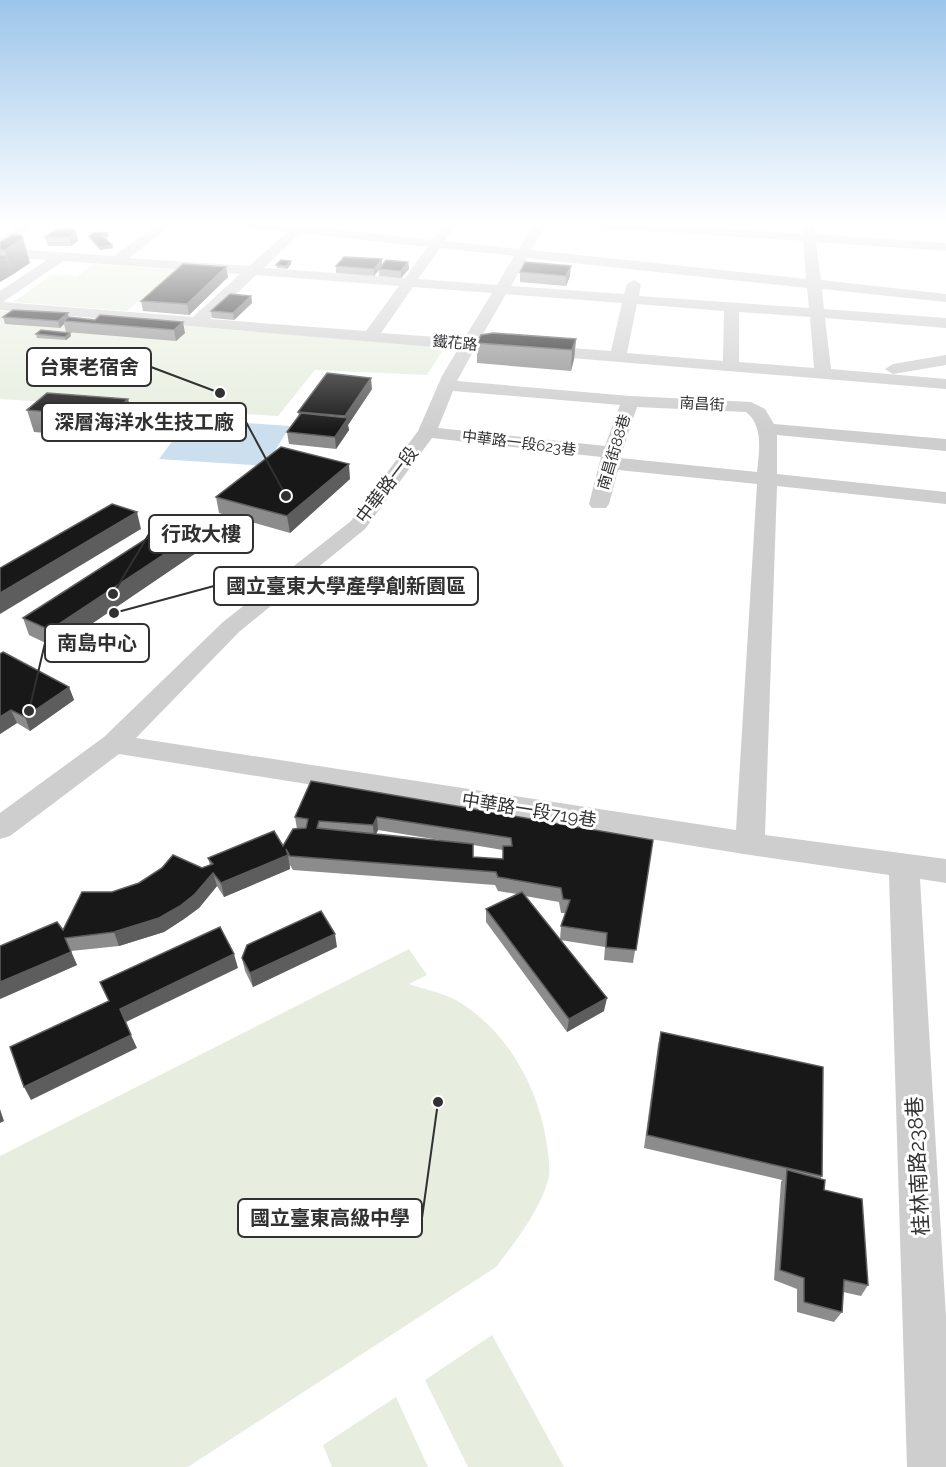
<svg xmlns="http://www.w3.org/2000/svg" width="946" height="1467" font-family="Raleway,'Noto Sans TC',sans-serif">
<rect width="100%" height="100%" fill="#fff"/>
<g fill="#e7eedf">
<polygon points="94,264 176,270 127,311 13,302 53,274 77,276"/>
<polygon points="0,311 445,347 427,375 315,370 278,416 0,399"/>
<path d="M409,949L427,975L409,984C425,990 446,993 461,1003C508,1033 537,1086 546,1139C548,1152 551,1169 548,1181C538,1213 516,1241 496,1267L188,1467H0V1156Z"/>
<polygon points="492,1335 564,1467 468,1467 425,1380"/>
<polygon points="396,1397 428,1467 332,1467 323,1445"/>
</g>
<polygon fill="#cbdfee" points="189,419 290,426 266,466 159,459"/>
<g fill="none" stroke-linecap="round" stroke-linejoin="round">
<g fill="#cecece" fill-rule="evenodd">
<path d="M22,224H38L0,248L114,256L158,224H173L129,258L249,266L287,232L248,228L242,224H309L308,226L432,240L443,224H456L445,241L519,249L533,224H546L531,250L806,279L803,241L598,228L592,224H663L803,234L802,224H814L816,234L946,243V251L816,242L821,280L946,294V302L822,289L824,309L946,318V328L825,318L831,369L946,379V389L474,350L457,381L630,396L751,402L765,409L774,424L946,439V451L777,435V474L946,492V504L777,486L765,835L946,859V883L920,879L946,1317V1467H907L889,875L750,855L119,754L10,836L0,839V813L104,737L223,622L351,521L418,431L442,376L458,349L0,310V291L47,260L0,256V238ZM300,233L427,247L405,278L264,268ZM440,248L514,256L497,285L418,279ZM527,258L807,288L809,308L639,296L641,284L634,280L627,284L624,294L511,286ZM63,261L240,274L193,317L3,302ZM256,275L399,286L366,331L210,319ZM413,287L492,293L464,339L381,333ZM506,294L622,303L611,351L479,341ZM637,304L724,311L723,361L627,353ZM739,312L810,317L814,368L739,362ZM453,391L620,405L605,446L438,428ZM637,407L746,412C764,426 759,452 757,472L620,458ZM432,438L601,457L589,504L592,508H606L609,504L618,470L757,484L736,830L136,738L239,632L365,529Z"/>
<polygon points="946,355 946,365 893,374 885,369 893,364"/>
</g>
</g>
<g fill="#8c8c8c" fill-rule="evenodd">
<polygon points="76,232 78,241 71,246 48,246 45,237"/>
<polygon points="89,236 109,236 105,238 113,248 100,250 90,239"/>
<polygon points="0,242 30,263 0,282"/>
<polygon points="382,259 382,265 408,262 409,269 401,278 379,276 379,270 374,276 336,273 336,266"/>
<polygon points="291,261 291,264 287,269 277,268 276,265"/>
<polygon points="520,272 570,276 566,286 520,282"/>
<polygon points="228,277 189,315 143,311 141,301"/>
<polygon points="251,296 252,303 234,320 212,318 211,311"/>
<polygon points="100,315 185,333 176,341 66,332 64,324 60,328 5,324 3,317 69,317 95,320"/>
<polygon points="36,334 71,336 66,340 37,338"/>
<polygon points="576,339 574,359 571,371 477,363 477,343"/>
<polygon points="372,389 348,425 349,430 336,449 289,444 287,432 299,416 298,412"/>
<polygon points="128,399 133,421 113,439 34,432 27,410"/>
<polygon points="350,479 290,533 219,513 216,497"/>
<polygon points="192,536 196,553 56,648 29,635 23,618"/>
<polygon points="0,654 69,687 74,700 30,731 17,723 0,734"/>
<path d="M311,781L653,840L633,963L604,960L605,947L560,940L604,1011L567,1032L486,922V909L517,894L498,891L495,885L293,870L290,865V869L224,897L217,886L199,908L184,919L164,932L119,946L71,951L77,965L0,999L63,930L112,892L210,865L208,858L283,846L297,829L295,817ZM378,830L446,841L376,834ZM473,845L503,850V859L473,857ZM525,896L559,902L561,913H566L561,926L560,940Z"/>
<polygon points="337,947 253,987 245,971 242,958"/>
<polygon points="661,1032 822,1176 821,1178 824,1190 868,1285 861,1296 843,1292 842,1312 834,1322 797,1312 797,1289 774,1280 781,1182 782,1180 644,1148 658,1045"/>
</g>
<g fill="#5d5d5d">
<polygon points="76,232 78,241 71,246 69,237"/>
<polygon points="108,233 109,236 104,239 103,236"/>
<polygon points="23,238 30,263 12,275 5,250"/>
<polygon points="112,245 113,248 100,250 99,247"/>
<polygon points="6,256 12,275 0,282 0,260"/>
<polygon points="382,259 382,266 374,276 374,269"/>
<polygon points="291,261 291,264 287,269 286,266"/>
<polygon points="408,262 409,269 401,278 401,271"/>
<polygon points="571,266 570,276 566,286 566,276"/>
<polygon points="226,267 228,277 189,315 187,304"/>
<polygon points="251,296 252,303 234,320 233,313"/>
<polygon points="68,313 69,320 64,321 64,324 60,328 58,321"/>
<polygon points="183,322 185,333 176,341 174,330"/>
<polygon points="70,333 71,336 66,340 65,337"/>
<polygon points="576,339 574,359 571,371 572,350"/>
<polygon points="371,378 372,389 348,425 349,430 336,449 335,437 346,421 345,416"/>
<polygon points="128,399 133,421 113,439 108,417"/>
<polygon points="349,464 350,479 290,533 287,516"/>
<polygon points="137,512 141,529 0,614 0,593"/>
<polygon points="192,536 196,553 56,648 50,630"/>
<polygon points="69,687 74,700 30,731 25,717"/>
<polygon points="11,710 17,723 0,734 0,717"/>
<polygon points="377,817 378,830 374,838 373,825"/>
<polygon points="288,855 290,869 224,897 221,883"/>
<polygon points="213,873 217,886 199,908 184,919 164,932 119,946 114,932"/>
<polygon points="335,934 337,947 253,987 250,973"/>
<polygon points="65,938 77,965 0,999 0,982"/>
<polygon points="234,954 238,968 126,1022 120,1009"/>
<polygon points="607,998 604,1011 567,1032 569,1019"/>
<polygon points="131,1035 137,1048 31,1100 24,1087"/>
<polygon points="0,1109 4,1121 0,1123"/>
</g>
<g fill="#181818" stroke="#5d5d5d" stroke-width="1.5" fill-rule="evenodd">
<polygon points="74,229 76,232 69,237 45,237 55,230"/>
<polygon points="95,232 108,233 103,236 112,245 99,247 89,236"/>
<polygon points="12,235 21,235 23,238 5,250 0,249 0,242"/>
<polygon points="0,256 6,256 0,260"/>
<polygon points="344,257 382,259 374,269 336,266"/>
<polygon points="281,260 291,261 286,266 276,265"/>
<polygon points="386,260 408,262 401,271 379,269"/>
<polygon points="525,262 571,266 566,276 520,272"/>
<polygon points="183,264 226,267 187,304 141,301"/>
<polygon points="230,294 251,296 233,313 211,311"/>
<polygon points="13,310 68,313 58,321 3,317"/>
<polygon points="100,315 183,322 174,330 64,321 68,317 95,320"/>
<polygon points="41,330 70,333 65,337 36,334"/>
<polygon points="493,333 576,339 572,350 477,343 481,335"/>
<polygon points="327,373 371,378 345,416 298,412"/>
<polygon points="47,393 128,399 108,417 27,410"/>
<polygon points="301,413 348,418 335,437 287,432"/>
<polygon points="281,447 349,464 287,516 216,497"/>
<polygon points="112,504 137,512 0,593 0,568"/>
<polygon points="166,526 192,536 50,630 23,618"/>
<polygon points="3,652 69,687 25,717 11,710 0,717 0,654"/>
<path d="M311,781L653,840L636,950L606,947L607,933L561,926L570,900L563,899L561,888L498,877L496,872L290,856L286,849L288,855L221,883L213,873L195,894L180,906L159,918L114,932L65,938L71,952L0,982V946L57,922L63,930L82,892H112L139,883L162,868L173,855L202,868L213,864L208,858L274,831L283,846L293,829L306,828L308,819L295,817ZM377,817L511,838L512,846H503V859L473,857V844L317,828L319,821L373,825Z"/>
<polygon points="522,892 607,998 569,1019 486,909"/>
<polygon points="321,911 335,934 250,973 242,958 247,945"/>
<polygon points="220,927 234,954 120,1009 131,1035 24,1087 10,1047 109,1001 100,982"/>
<polygon points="661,1032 823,1067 822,1176 647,1135"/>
<polygon points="787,1170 825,1180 824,1190 862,1199 868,1285 844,1280 842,1312 804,1302 804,1278 780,1270"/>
</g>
<linearGradient id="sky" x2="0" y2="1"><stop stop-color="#9cc5ea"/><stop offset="0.52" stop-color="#fff"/><stop offset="1" stop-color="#fff" stop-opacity="0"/></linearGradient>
<rect width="946" height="430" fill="url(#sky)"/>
<g text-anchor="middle" stroke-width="6" stroke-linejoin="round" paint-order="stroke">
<g font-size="15" fill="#313131" stroke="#fff">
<text transform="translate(455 343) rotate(5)" y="5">鐵花路</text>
<text transform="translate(702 404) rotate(3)" y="5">南昌街</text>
<text transform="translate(519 443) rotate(7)" y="5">中華路一段623巷</text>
<text transform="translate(614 452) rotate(-73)" y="5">南昌街88巷</text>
</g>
<g font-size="18" fill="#313131" stroke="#fff">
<text transform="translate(387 485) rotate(-53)" y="6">中華路一段</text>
<text transform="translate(529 810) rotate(9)" y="6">中華路一段719巷</text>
</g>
<g font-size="21" fill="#313131" stroke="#fff">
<text transform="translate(918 1166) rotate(-93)" y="7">桂林南路238巷</text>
</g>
</g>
<path fill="none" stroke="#313131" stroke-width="2" d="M220 393L151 367M286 496L246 422M113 594L149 534M114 613L214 586M29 711L45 643M438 1102L422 1218"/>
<g fill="#313131" stroke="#fff" stroke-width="2">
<circle cx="220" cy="393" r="6"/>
<circle cx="286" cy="496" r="6"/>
<circle cx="113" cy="594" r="6"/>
<circle cx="114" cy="613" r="6"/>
<circle cx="29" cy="711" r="6"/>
<circle cx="438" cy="1102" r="6"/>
</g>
<g fill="#fff" stroke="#313131" stroke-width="2">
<rect x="27" y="348" width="124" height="38" rx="6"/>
<rect x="42" y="403" width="204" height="38" rx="6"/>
<rect x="149" y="515" width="104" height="38" rx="6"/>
<rect x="214" y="567" width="264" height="38" rx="6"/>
<rect x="45" y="624" width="104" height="38" rx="6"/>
<rect x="238" y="1199" width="184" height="38" rx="6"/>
</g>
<g font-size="20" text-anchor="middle" font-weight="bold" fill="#313131">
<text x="89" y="374">台東老宿舍</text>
<text x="144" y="429">深層海洋水生技工廠</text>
<text x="201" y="541">行政大樓</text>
<text x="346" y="593">國立臺東大學產學創新園區</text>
<text x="97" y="650">南島中心</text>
<text x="330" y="1225">國立臺東高級中學</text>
</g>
</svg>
